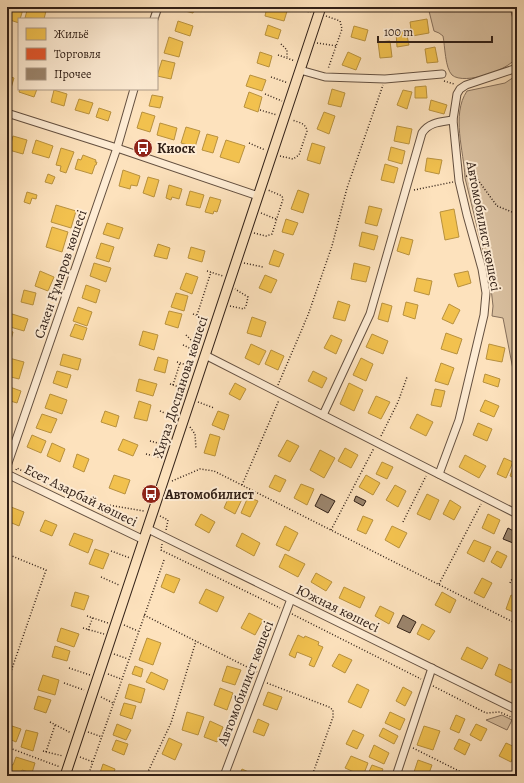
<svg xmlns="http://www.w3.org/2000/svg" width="524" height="783" font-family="Alegreya,serif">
<rect width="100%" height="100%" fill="#fde2bd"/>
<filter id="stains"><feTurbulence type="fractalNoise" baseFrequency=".005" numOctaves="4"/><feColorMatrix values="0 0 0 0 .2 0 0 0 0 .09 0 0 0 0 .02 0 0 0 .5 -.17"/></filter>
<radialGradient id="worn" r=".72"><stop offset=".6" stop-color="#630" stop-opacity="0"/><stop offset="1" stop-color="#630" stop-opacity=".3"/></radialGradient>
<g fill="#dac1a1" stroke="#86705c">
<path d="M428,7H510C513,21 520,41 517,55C514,69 464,86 452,75C445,68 445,46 443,36L439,33L434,31Z"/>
<path d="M517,75V390L503,318L492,316L493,306L490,279L465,178C464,151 451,115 467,91L505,83Z"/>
<polygon points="502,715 512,720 507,730 486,720"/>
</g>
<g fill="#f2c14e" stroke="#b8913e">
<polygon points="10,7 23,9 19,23 7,19"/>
<polygon points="28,7 46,11 44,19 25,18"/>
<polygon points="125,7 138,7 137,10"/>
<polygon points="177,7 195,7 193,13 177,9"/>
<polygon points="267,7 288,8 284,21 265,16"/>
<polygon points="427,19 429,33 412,36 410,22"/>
<polygon points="178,21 193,26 190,36 175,31"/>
<polygon points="268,25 281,30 278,39 265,35"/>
<polygon points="354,26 368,30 365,41 351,37"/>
<polygon points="406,31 409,45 397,47 396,32"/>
<polygon points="169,37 183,42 179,57 164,53"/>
<polygon points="390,41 392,57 380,58 378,42"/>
<polygon points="435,47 438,62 427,63 425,49"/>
<polygon points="260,52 272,56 269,67 257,63"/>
<polygon points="348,52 361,58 356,70 342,65"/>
<polygon points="162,60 175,63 171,79 157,76"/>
<polygon points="250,75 266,80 262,91 246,86"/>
<polygon points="7,76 14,78 11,88 7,86"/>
<polygon points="426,86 427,98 415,98 415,87"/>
<polygon points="20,89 37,89 34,97 19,92"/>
<polygon points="332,89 345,93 341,107 328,104"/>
<polygon points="54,90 67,94 64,106 51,102"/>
<polygon points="403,90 412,92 407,109 397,105"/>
<polygon points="249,92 262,97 258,112 244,107"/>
<polygon points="152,95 163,97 160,108 149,106"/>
<polygon points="79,99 93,103 89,114 75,110"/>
<polygon points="431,100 447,105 444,114 429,110"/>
<polygon points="99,108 111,112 108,121 96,117"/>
<polygon points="142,112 155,116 150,132 137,128"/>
<polygon points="324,112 335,116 329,134 317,129"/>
<polygon points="160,123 177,128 174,140 157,135"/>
<polygon points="397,126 412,129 409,144 394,141"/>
<polygon points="186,127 200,131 195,147 181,143"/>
<polygon points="207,134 218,137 213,153 202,150"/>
<polygon points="13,136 27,140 23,154 9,150"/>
<polygon points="36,140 53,146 49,158 32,153"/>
<polygon points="226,140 245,146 239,163 220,157"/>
<polygon points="312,143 325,147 320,164 307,160"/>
<polygon points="391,147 405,151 402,164 388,160"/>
<polygon points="61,148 74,152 66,173 60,171 61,166 56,165"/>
<polygon points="83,155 96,160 95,162 97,162 96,165 95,165 92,174 75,169 78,159 81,160"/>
<polygon points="427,158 442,160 439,174 425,171"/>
<polygon points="385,164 398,168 394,183 381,180"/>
<polygon points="123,170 140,176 137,186 131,185 130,189 119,186"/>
<polygon points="48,174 55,177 52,184 45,182"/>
<polygon points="148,177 159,180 154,197 143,193"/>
<polygon points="169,185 182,189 179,199 172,197 171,200 166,198"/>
<polygon points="298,190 309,194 303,213 291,209"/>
<polygon points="190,191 204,195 200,208 186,205"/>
<polygon points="27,192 37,195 36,199 32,198 30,204 24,202"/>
<polygon points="210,197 221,200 217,212 214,211 213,214 205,212"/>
<polygon points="56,205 76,211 71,228 51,222"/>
<polygon points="369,206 382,209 377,226 365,223"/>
<polygon points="454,209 459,237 445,240 440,212"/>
<polygon points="286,219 298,223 293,235 282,232"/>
<polygon points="107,223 123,228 119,239 103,234"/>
<polygon points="52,227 68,232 62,252 46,247"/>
<polygon points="362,232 378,236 374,250 359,246"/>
<polygon points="401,237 413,240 409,255 397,251"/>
<polygon points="101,243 114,247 109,262 96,258"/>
<polygon points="158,244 170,248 167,259 154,256"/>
<polygon points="191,247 205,251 202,262 188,258"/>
<polygon points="274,250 284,254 279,267 269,264"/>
<polygon points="94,263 111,268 106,282 90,276"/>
<polygon points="354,263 370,267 366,282 351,279"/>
<polygon points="40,271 54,277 48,291 35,286"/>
<polygon points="468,271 471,283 458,287 454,274"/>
<polygon points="186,273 198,277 192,294 180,289"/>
<polygon points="265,275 277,280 271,293 259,288"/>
<polygon points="417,278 432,281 429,295 414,291"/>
<polygon points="86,285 100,290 96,303 82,298"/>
<polygon points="24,290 36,293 33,305 21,302"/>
<polygon points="176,293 188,296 184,311 171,307"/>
<polygon points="338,301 350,305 345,321 333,318"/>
<polygon points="406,302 418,305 415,319 403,315"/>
<polygon points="382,303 392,306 388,322 378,319"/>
<polygon points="449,304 460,310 453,324 442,319"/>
<polygon points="78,307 92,312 87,326 73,321"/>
<polygon points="169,311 182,314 178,328 165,324"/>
<polygon points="9,313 28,319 24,331 7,326"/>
<polygon points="252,317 266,322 261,337 247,333"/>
<polygon points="75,324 87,328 83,340 70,336"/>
<polygon points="7,330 13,332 9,348 7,348"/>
<polygon points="143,331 158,335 154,350 139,345"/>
<polygon points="446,333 462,339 457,354 441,349"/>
<polygon points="372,334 388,341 383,354 366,347"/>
<polygon points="331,335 342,340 336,354 324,348"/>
<polygon points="251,344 266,351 259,365 245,358"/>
<polygon points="489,344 505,348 502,362 486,359"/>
<polygon points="271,350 284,356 278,370 265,364"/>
<polygon points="63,354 81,359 78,370 60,365"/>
<polygon points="158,357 168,360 165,373 154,370"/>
<polygon points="9,358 24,362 19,379 7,376 7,365"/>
<polygon points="361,358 373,364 366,381 353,375"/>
<polygon points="441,363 454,368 448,385 435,381"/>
<polygon points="57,371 71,375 67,388 53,383"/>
<polygon points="313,371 327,378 322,388 308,381"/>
<polygon points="485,374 500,379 498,387 483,382"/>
<polygon points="139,379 157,384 153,396 136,391"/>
<polygon points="235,383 246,389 240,400 229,394"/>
<polygon points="349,383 363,390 354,411 340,404"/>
<polygon points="7,386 21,391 17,403 7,400"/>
<polygon points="435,389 445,391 441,407 431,405"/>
<polygon points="50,394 67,400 62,414 45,408"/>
<polygon points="376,396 390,402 381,419 368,413"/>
<polygon points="485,400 499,406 494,417 480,411"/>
<polygon points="139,401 151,405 147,421 134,418"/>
<polygon points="105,411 119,416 116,427 101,422"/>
<polygon points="218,411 229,415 224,430 212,425"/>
<polygon points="42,414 57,419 51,433 36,428"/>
<polygon points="417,414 433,422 426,436 410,428"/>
<polygon points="478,423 492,429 487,441 473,435"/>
<polygon points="210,434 220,437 215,456 204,453"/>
<polygon points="32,435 46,441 41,453 27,447"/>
<polygon points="123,439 138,445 133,456 118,450"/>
<polygon points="287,440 299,446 290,462 278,456"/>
<polygon points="52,443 65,449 60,462 47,456"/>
<polygon points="345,448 358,455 351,468 338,461"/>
<polygon points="320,450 335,458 324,478 310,470"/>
<polygon points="77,454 89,459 84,472 73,467"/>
<polygon points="465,455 486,466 479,478 459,467"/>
<polygon points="504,458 513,462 506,478 497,474"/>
<polygon points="515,461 517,462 517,479 510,476"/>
<polygon points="382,462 393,467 387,479 376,474"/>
<polygon points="114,475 130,480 125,494 109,488"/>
<polygon points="275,475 286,480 280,492 269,487"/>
<polygon points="366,475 380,483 373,495 359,487"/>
<polygon points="301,484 314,489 307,505 294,498"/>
<polygon points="395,485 406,491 398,507 386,500"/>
<polygon points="231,492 243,497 235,514 224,508"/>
<polygon points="427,494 439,500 430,520 417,514"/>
<polygon points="248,497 258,501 250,517 241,513"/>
<polygon points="450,500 461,507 454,520 443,514"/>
<polygon points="11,507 24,512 19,526 7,521 7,517"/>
<polygon points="201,514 215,522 209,533 195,525"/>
<polygon points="488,514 500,520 494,534 482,528"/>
<polygon points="363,516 373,520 366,534 357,530"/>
<polygon points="45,520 57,525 52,536 40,531"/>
<polygon points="285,526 298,533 289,551 276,545"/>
<polygon points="392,526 407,533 399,548 385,540"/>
<polygon points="74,533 93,540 88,553 69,545"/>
<polygon points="242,533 260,543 254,556 236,546"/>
<polygon points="474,540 491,547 484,562 467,553"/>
<polygon points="95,549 109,554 103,569 89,564"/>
<polygon points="497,551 507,556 501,568 491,562"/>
<polygon points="285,554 305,564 298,577 279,567"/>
<polygon points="316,573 332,582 326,591 311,582"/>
<polygon points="166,574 180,579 174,593 161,587"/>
<polygon points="482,578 492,583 484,598 474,593"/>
<polygon points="344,587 365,597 360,608 339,598"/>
<polygon points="206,589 224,597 217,612 199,603"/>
<polygon points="75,592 89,596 84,610 71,606"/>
<polygon points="442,592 456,600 450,613 435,605"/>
<polygon points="511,595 517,598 516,613 506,609"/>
<polygon points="380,606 394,613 389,624 375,616"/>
<polygon points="249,613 263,620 255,635 241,628"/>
<polygon points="422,624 435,631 429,640 417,634"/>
<polygon points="61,628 79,634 74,647 57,641"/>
<polygon points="298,635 304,638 305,636 319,642 318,645 323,647 314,667 309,665 312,658 297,652 295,658 289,655"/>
<polygon points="147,638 161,643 153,665 139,660"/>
<polygon points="55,646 70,651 67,661 52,657"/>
<polygon points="467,647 488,658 482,669 461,659"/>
<polygon points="339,654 352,660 345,673 332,666"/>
<polygon points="499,664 516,672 511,683 495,675"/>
<polygon points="135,666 143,669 141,677 132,674"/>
<polygon points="227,666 241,670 235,685 222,681"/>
<polygon points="151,672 168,680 164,690 146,682"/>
<polygon points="43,675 59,680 55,695 38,690"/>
<polygon points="129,684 145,689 141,703 125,698"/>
<polygon points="357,684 369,690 361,708 348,702"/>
<polygon points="403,687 412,692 405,706 396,701"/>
<polygon points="220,688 233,693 227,710 214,705"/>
<polygon points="268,692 282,697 277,710 263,705"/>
<polygon points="38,696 51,700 46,713 34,709"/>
<polygon points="124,703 136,706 132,719 120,715"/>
<polygon points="187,712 204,717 198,735 182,730"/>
<polygon points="390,712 405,719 400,730 385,723"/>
<polygon points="456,715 465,719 459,733 450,729"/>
<polygon points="258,719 269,724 264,736 253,732"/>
<polygon points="210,721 223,727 217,742 204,737"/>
<polygon points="117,724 131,730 126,740 113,735"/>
<polygon points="476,724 487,729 481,741 470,735"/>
<polygon points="9,725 21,729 16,742 7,738 7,732"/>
<polygon points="424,726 440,731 433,750 417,745"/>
<polygon points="383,728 398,736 394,744 379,736"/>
<polygon points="26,730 38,733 33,751 21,747"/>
<polygon points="353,730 364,735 357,749 346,744"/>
<polygon points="169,738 182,744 175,760 162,754"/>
<polygon points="459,739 470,744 465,755 454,749"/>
<polygon points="116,740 128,744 124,755 112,750"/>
<polygon points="506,743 517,748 511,762 499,756"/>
<polygon points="374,745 389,753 384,764 369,757"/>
<polygon points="351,756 368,763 363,776 345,768"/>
<polygon points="16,757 35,763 32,773 22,770 20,776 7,776 10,764 13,765"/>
<polygon points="418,760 432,765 428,776 413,775"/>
<polygon points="103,764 115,769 113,776 99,776"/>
<polygon points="372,765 383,769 380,776 367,776"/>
<polygon points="242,769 253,774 252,776 239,776"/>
<polygon points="194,772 204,776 192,776"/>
</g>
<polygon fill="#e4572e" stroke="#ae4627" points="517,179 517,186 514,186 513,180"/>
<g fill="#9b856d" stroke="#312017">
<polygon points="321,494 335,501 328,513 315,506"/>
<polygon points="356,496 366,501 363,506 354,501"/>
<polygon points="508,528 517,533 513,543 503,539"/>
<polygon points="403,615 416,622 410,633 397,627"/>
</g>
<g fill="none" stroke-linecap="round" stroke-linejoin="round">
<defs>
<g id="minor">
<polyline points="515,7 517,18"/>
<polyline points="154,19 158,7"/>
<polyline points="300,70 325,77 385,79 442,74"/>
<polyline points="7,113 117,148 258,196"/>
<polyline points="205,355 517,514"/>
<path d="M323,415L370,314L422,133C429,122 441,122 453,120"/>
<polyline points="7,466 117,148 134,89"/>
<polyline points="7,474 144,540"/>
<polyline points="439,474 459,420 484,315 486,293 482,269 467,215 459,181 453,120 457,94 460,89 466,85 517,68"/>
<polyline points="148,529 517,710"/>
<polyline points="224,776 291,599"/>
<polyline points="396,776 432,668"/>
</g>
<polyline id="major" points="65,776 321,7"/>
</defs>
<use href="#minor" stroke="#645040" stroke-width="9"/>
<use href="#major" stroke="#312017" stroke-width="11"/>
<g stroke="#312017" stroke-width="1.5" stroke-dasharray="1 2" stroke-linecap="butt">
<polyline points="293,9 311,12"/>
<polyline points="326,16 340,21 342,29 328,69"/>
<polyline points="317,43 337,46"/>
<polyline points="281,44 287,50 287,57"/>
<polyline points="278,55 295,61"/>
<polyline points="271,77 288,83"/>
<polyline points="444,81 454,84"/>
<polyline points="265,94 282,101"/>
<polyline points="260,110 277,115"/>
<polyline points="249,143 265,150"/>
<path d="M280,156L293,159L299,155L307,131C306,123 298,122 292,120"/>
<polyline points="466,176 478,180 497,206 517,214"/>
<polyline points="414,190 453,182"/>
<polyline points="261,213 276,219"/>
<polyline points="254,233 266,236 272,234 283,199 282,196 268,190"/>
<polyline points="244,263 263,267"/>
<polyline points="207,271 223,276"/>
<polyline points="230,306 244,309 246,306 248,297 235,289"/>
<polyline points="193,314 208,320"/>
<polyline points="197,315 211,272"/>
<polyline points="186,335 199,348"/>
<polyline points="183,345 198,352"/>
<polyline points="177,362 193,367"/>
<polyline points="170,384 185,389"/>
<polyline points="173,385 180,363"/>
<polyline points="278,385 308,315 332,246 347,188 383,85"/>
<polyline points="198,402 214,408"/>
<polyline points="160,411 175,418"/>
<polyline points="190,427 195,434 196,449"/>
<polyline points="381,436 398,402 407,377"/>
<polyline points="150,441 166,445"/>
<polyline points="146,454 162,458"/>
<polyline points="16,470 17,468 48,485"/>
<polyline points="172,481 200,469 214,471 517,624"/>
<polyline points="8,484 11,486 11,484"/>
<polyline points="242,485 279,400"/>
<polyline points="102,513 108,505 144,511"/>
<polyline points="160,516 168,520 166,530"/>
<polyline points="403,522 426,476"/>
<polyline points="331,530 374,448"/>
<polyline points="162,544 161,550 280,608"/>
<polyline points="111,551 130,558"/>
<polyline points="7,554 46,570 7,683"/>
<polyline points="101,577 119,585"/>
<polyline points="510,583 517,569"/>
<polyline points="439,584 481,504"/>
<polyline points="292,614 421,679"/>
<polyline points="144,615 257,672"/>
<polyline points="87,616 108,623"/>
<polyline points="124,625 138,631"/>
<polyline points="83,628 104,634"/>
<polyline points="88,630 93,617"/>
<polyline points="114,654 128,659"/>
<polyline points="69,668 90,675"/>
<polyline points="108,674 121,679"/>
<polyline points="64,683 84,690"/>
<polyline points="267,683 329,707 333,710 333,717 312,776"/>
<polyline points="433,686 486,713 500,712 517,720"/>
<polyline points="101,697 113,703"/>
<polyline points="50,722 71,733"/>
<polyline points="88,732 102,737"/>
<polyline points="7,747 60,767"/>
<polyline points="413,748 463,773 465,776"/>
<polyline points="43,751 63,756"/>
<polyline points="46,752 55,725"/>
<polyline points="80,757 93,762"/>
<polyline points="88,776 164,560"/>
<polyline points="146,776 171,723 196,641"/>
</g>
<use href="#minor" stroke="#feecd4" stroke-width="7"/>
<use href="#major" stroke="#fde2bd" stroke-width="9"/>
</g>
<defs>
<symbol id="bus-disc" viewBox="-11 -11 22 22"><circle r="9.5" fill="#8f2418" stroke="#feecd4"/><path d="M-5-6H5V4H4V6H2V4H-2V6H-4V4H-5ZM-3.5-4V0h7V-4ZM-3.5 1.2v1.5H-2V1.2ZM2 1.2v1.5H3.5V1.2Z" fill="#fff"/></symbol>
</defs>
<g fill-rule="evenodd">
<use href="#bus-disc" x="132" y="137" width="22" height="22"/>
<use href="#bus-disc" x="140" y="483" width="22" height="22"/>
</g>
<g text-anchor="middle" stroke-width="4" stroke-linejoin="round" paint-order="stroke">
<g font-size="14" font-weight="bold" fill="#312017" stroke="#feecd4" text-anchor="start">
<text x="157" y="153">Киоск</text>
<text x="165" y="499">Автомобилист</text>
</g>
<g font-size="14" fill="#312017" stroke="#feecd4">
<text transform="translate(484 226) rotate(79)" y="5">Автомобилист көшесі</text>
<text transform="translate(60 274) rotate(-71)" y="5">Сакен Ғұмаров көшесі</text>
<text transform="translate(180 387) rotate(-72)" y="5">Хиуаз Доспанова көшесі</text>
<text transform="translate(81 495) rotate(26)" y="5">Есет Азарбай көшесі</text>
<text transform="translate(338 608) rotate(26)" y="5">Южная көшесі</text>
<text transform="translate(245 683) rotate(-69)" y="5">Автомобилист көшесі</text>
</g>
</g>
<rect width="524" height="783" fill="none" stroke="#fde2bd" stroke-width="24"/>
<rect x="8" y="8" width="508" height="767" fill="none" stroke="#312017" stroke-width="2"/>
<rect x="12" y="12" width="500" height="759" fill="none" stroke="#312017"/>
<rect x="18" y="18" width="140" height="72" fill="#feecd4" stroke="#ac9a88"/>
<rect x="26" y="28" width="20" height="12" fill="#f2c14e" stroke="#ac9a88"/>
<text x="54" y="38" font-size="12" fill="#312017">Жильё</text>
<rect x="26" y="48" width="20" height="12" fill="#e4572e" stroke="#ac9a88"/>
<text x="54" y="58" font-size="12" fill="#312017">Торговля</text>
<rect x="26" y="68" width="20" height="12" fill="#9b856d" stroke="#ac9a88"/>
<text x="54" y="78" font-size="12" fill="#312017">Прочее</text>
<path d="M378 36v6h114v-6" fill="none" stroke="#312017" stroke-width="2"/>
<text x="384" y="36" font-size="12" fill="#312017" stroke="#feecd4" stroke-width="3" paint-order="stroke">100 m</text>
<rect width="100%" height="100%" filter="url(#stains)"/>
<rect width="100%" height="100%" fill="url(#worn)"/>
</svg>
